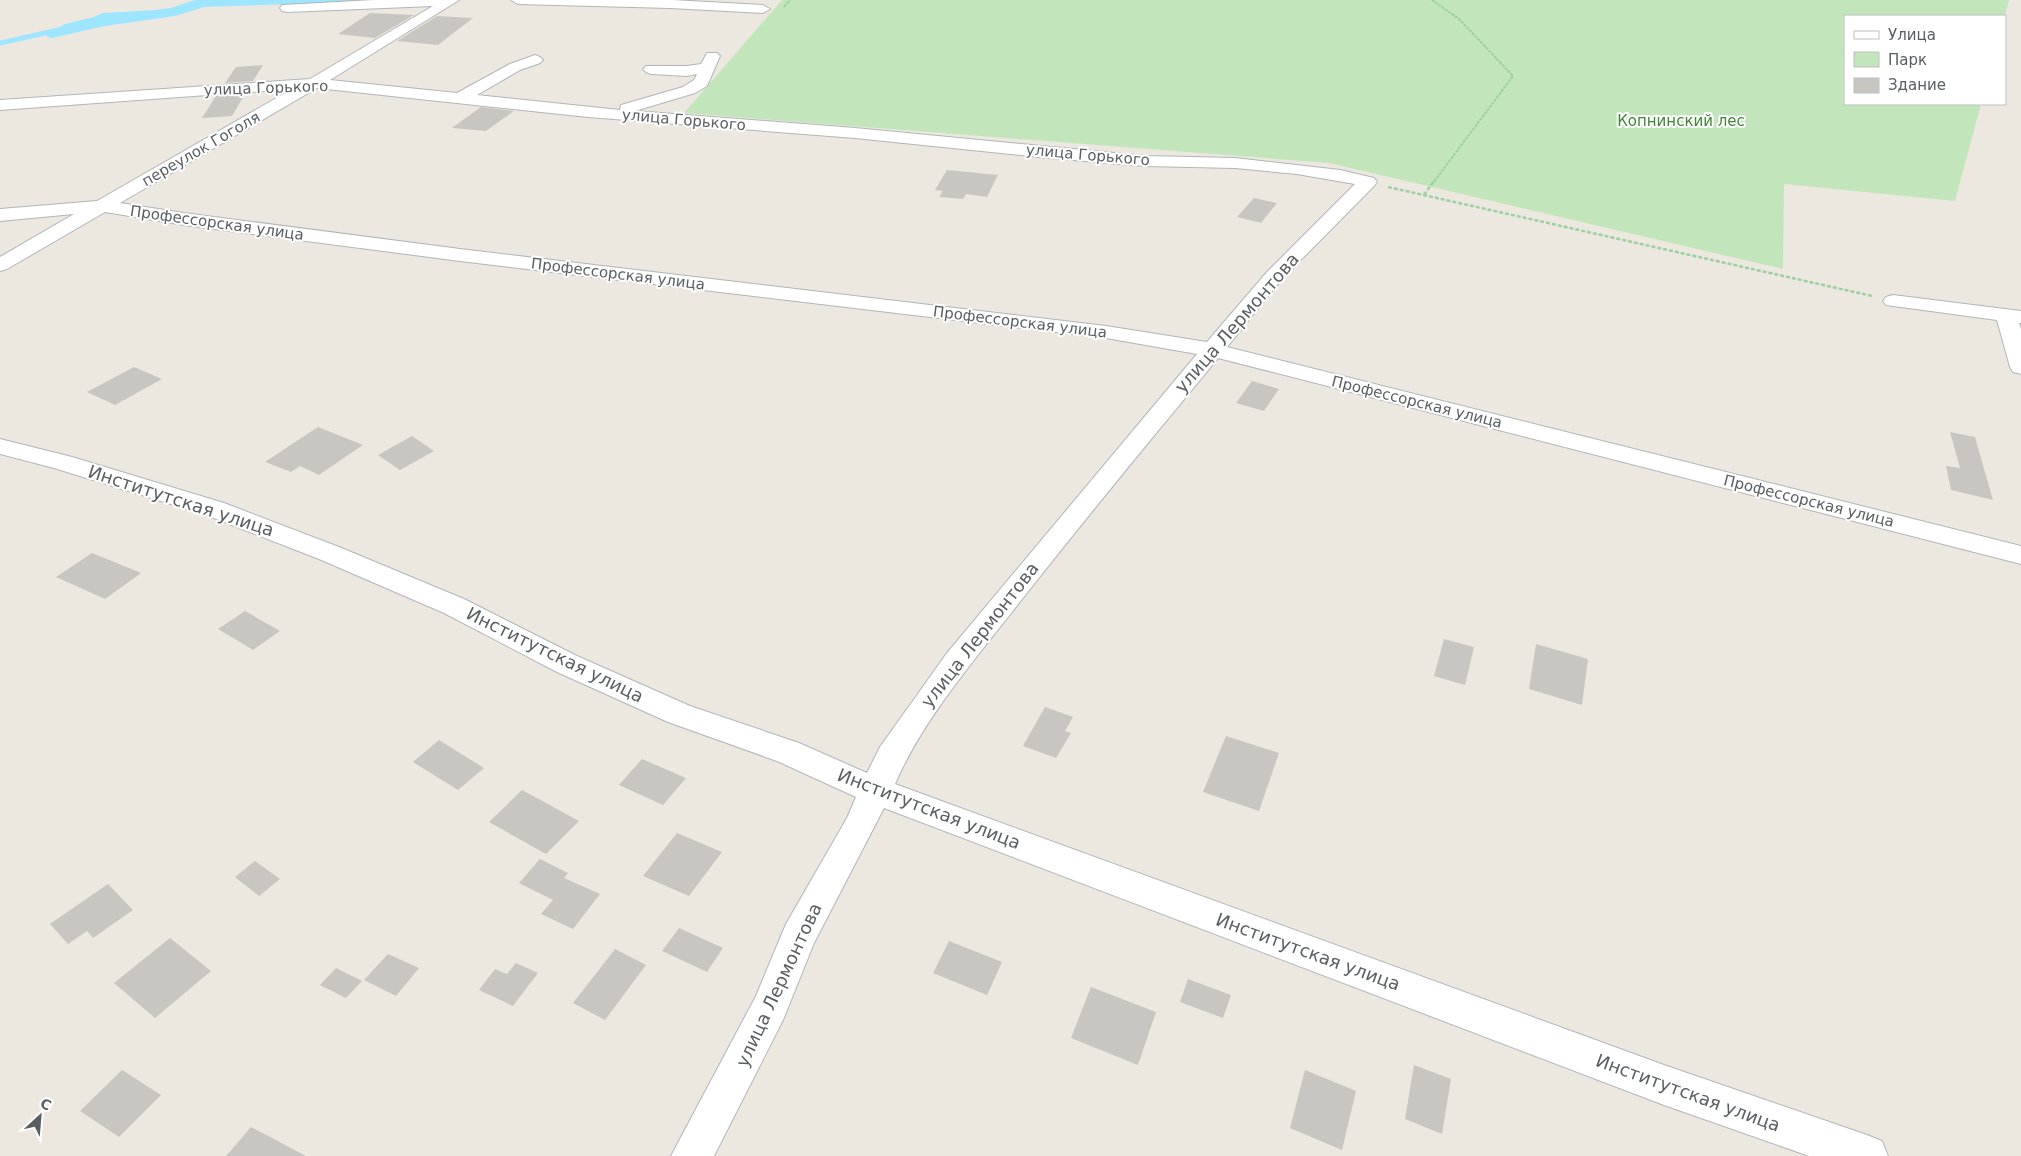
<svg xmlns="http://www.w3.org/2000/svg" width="2021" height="1156" font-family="'DejaVu Sans',sans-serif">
<rect width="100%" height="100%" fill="#ece8e0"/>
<polygon fill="#c3e5bc" points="782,0 2009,0 2005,16 1845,16 1845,104 1981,104 1955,201 1784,184 1783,269 1329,163 684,113"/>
<polygon fill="#9ee5ff" points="195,0 412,0 204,7 175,16 105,26 52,38 48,37 45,35 65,24 94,17 103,13 155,10 171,8"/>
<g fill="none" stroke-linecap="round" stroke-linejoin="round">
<polyline stroke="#9ee5ff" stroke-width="5" points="0,43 58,30"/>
</g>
<g fill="#c9c5c0">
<polygon points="370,13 414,15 375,38 338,34"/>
<polygon points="437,16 473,18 438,45 397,41"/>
<polygon points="263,65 253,81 225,83 236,67"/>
<polygon points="245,94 232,116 202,118 216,96"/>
<polygon points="481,107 514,111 486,131 452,128"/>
<polygon points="947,170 998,175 987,197 966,194 963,199 939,197 943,191 935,190"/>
<polygon points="1254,198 1277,203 1261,223 1237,217"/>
<polygon points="134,367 162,379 115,405 87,392"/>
<polygon points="1252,381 1279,389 1264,411 1236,403"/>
<polygon points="318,427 363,445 319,475 300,466 291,472 265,462"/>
<polygon points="1950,432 1975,437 1993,500 1951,490 1946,466 1960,468"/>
<polygon points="412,436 434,451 400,470 378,455"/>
<polygon points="92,553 141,573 105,599 56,577"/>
<polygon points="245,611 280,631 253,650 218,629"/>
<polygon points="1444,639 1474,647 1465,685 1434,676"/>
<polygon points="1536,644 1588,659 1582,705 1529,689"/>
<polygon points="1045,707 1073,717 1065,731 1071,733 1056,758 1023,746"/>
<polygon points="1226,736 1279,753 1259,811 1203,792"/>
<polygon points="439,740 484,768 458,790 413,762"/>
<polygon points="642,759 686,778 663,805 619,785"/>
<polygon points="522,790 579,821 546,854 489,822"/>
<polygon points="677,833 722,852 689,896 643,876"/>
<polygon points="540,859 568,873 564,878 600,894 573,929 541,914 553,900 519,883"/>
<polygon points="255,861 280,879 259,896 235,877"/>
<polygon points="108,884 133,910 93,938 87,931 68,944 50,924"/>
<polygon points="679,928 723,948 707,972 662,951"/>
<polygon points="170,938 211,971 155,1018 114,983"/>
<polygon points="949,941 1002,962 987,995 933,973"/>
<polygon points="615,949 646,965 605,1020 573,1003"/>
<polygon points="388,954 419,968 396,996 364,980"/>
<polygon points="516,963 538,973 513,1006 479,990 495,969 507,974"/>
<polygon points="336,968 362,981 346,998 320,985"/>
<polygon points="1188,979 1231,995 1223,1018 1180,1002"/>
<polygon points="1091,987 1156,1012 1138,1065 1071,1038"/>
<polygon points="1414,1065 1451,1079 1442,1134 1405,1119"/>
<polygon points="122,1070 161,1095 119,1137 80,1111"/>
<polygon points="1305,1070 1356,1091 1342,1150 1290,1128"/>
<polygon points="251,1127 306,1156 226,1156"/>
</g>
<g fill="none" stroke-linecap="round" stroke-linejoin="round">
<defs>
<g id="minor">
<path d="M374,0H459L330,80L457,93L510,64L535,55L540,57L543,60L540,63L520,70L477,95L620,110L621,105L683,87L694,80L697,74L687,76L651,74L646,72L643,69L646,66H687L701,64L707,53H717L720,56L707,86L695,93L635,111L855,128L1145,156L1235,158L1340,170L1374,178L1377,182L1374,186L1281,280L1227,347L2021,546V564L1218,358C1149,442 1079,526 1012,612C971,664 921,723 895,784L1664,1065L1867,1135L1882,1141L1888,1156H1809L1664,1105L884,808L814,943L783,1020L714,1156H671L756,996L786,924L847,818L856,797L777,761L668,722L557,672L444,613L319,559L206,515L54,468L0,454V439L72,457L224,503L339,547L464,599L577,656L690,706L799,743L867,773L880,747L947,653L1197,354L1106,338L460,261L184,225L105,212L7,269L0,271V257L74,214L0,221V209L97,201L292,89L0,110V100L310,79L433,6L287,12L282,11L280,8L282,5ZM317,88L588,117L855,138L1050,158L1145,166L1235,168L1297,174L1355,184L1267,272L1207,342L1106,326L460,249L184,213L120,203Z"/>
<polygon points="511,0 672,0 763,5 770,9 763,13 670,8 518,4"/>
<polygon points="1893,295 2021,311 2021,323 2019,323 2021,329 2021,374 2013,372 2010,367 1997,320 1886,305 1883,301 1886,297"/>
</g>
</defs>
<use href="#minor" stroke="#b1b5b8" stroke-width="2"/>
<g stroke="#9bd0a0" stroke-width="2" stroke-dasharray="3 1" stroke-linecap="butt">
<polyline points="1432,0 1459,19 1513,76 1433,183"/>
<polyline points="784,7 790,0"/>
</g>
<g stroke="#9bd0a0" stroke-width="2.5" stroke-dasharray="4 2" stroke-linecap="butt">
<polyline points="1388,187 1872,296"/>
<polyline points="1424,195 1434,181"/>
</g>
<use href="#minor" fill="#fff" fill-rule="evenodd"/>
</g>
<g text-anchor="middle" stroke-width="4" stroke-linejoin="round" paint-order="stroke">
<g font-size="15" fill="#595e62" stroke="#fff">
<text transform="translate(266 88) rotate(-2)" y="5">улица Горького</text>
<text transform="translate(684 120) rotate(5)" y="5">улица Горького</text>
<text transform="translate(201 149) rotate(-30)" y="5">переулок Гоголя</text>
<text transform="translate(1088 155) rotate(5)" y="5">улица Горького</text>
<text transform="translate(217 223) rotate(8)" y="5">Профессорская улица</text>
<text transform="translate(618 274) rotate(7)" y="5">Профессорская улица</text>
<text transform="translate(1020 322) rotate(7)" y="5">Профессорская улица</text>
<text transform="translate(1417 402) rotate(14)" y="5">Профессорская улица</text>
<text transform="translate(1809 501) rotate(14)" y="5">Профессорская улица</text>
</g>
<g font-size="15" fill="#3e8634" stroke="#fff">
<text x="1681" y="126">Копнинский лес</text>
</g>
<g font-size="18" fill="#595e62" stroke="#fff">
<text transform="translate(1237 323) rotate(-49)" y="6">улица Лермонтова</text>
<text transform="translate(181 501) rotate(18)" y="6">Институтская улица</text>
<text transform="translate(980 635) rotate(-52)" y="6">улица Лермонтова</text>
<text transform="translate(555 655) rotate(26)" y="6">Институтская улица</text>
<text transform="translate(929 809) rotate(21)" y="6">Институтская улица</text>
<text transform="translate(1308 952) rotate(20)" y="6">Институтская улица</text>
<text transform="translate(779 985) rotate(-65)" y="6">улица Лермонтова</text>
<text transform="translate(1688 1093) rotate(20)" y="6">Институтская улица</text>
</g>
</g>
<rect x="1844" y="15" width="162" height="90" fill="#ffffff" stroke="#bdbfc0"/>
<rect x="1854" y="31" width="25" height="8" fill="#ffffff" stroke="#bdbfc0"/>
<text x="1888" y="40" font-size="15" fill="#595e62">Улица</text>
<rect x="1854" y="52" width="25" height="15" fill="#c3e5bc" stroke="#bdbfc0"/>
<text x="1888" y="65" font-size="15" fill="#595e62">Парк</text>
<rect x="1854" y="78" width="25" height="15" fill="#c9c5c0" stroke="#bdbfc0"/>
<text x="1888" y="90" font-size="15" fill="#595e62">Здание</text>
<g transform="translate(40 1116) rotate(26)" stroke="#ffffff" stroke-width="4" paint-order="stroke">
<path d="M0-4L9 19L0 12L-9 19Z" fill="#595e62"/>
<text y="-8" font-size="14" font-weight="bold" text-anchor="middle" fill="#595e62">С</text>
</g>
</svg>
